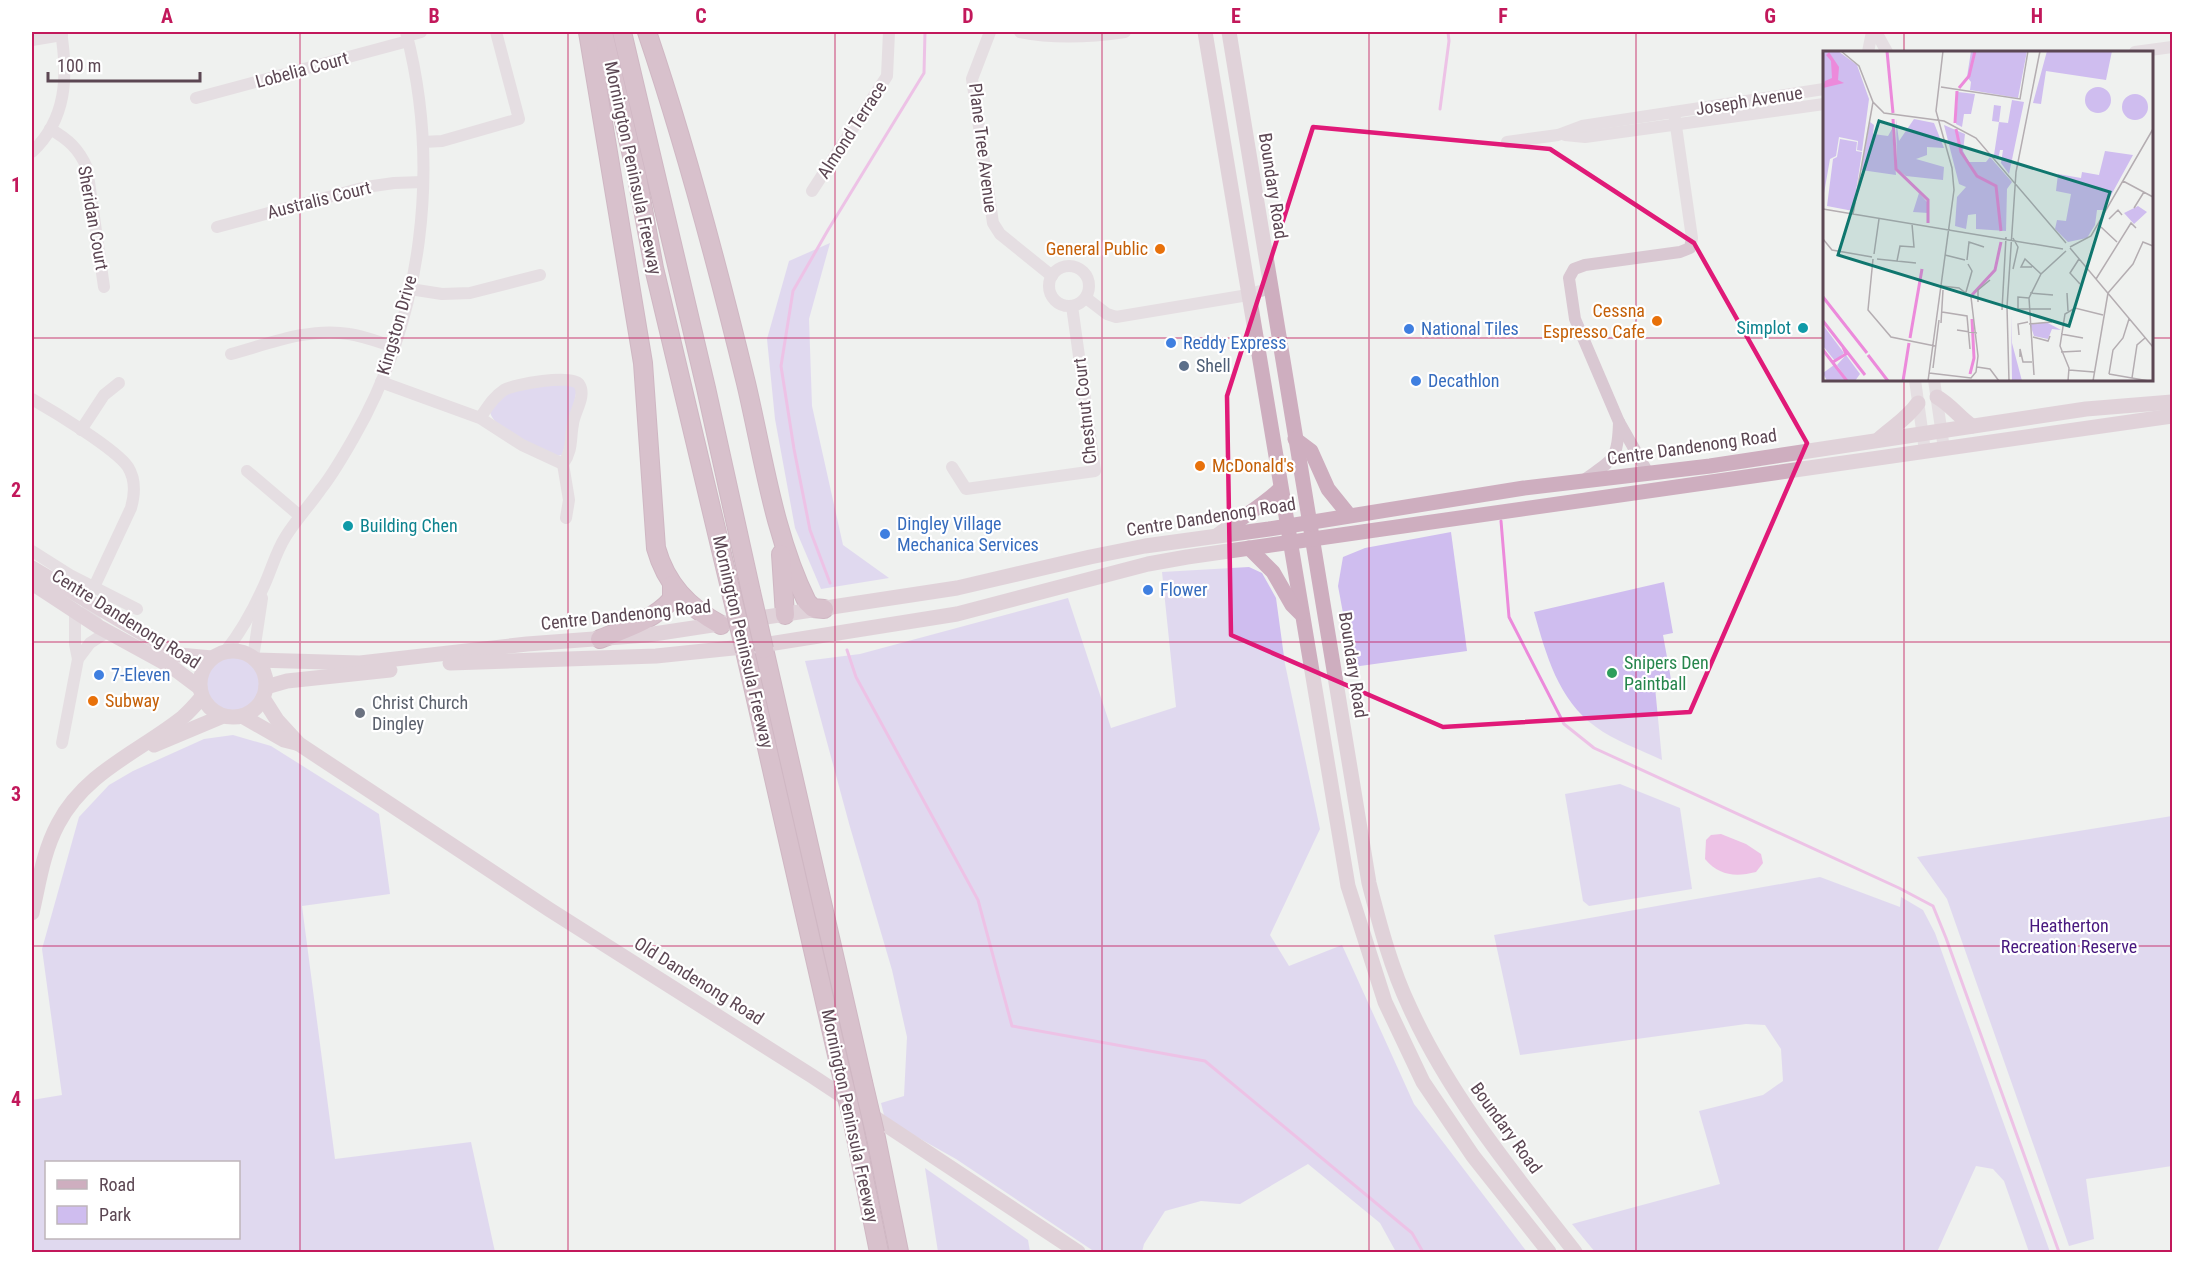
<svg xmlns="http://www.w3.org/2000/svg" width="2204" height="1284" font-family="'Roboto Condensed',sans-serif">
<rect width="100%" height="100%" fill="#eff1ef"/>
<g fill="#cfbdef" fill-rule="evenodd">
<polygon points="830,243 809,319 812,406 843,545 889,578 821,589 795,528 775,419 767,339 789,261"/>
<path d="M565,382L577,388L568,436L562,455L557,456C539,449 495,432 490,412L507,391Z"/>
<polygon points="1451,532 1467,651 1353,667 1338,586 1343,557 1365,548"/>
<polygon points="1249,567 1262,573 1276,598 1285,664 1320,829 1270,935 1289,966 1342,945 1414,1104 1527,1252 1396,1252 1380,1223 1308,1164 1240,1204 1201,1201 1165,1211 1144,1244 1142,1252 1095,1252 956,1159 885,1119 881,1103 904,1096 907,1037 892,970 850,827 805,661 860,654 1068,598 1111,728 1176,707 1162,572"/>
<path d="M1664,582L1673,633L1663,635L1672,685L1655,687L1662,760C1641,750 1613,740 1596,727C1558,700 1546,654 1534,612Z"/>
<circle cx="233" cy="684" r="27"/>
<path d="M233,735L271,746L379,814L390,894L302,906L335,1159L471,1142L495,1252H32V1100L62,1095L42,949L79,817L109,785L133,771L204,739ZM46,1162H238V1238H46Z"/>
<polygon points="1620,784 1680,808 1692,889 1589,906 1583,901 1565,794"/>
<polygon points="2172,816 2172,1166 2086,1179 2094,1239 2069,1246 1947,899 1917,857"/>
<polygon points="1820,877 1900,907 1901,897 1923,910 1935,933 2050,1252 2029,1252 2004,1181 1993,1169 1976,1166 1937,1252 1595,1252 1572,1224 1720,1184 1699,1111 1763,1095 1783,1081 1781,1049 1765,1025 1746,1024 1520,1055 1494,935"/>
<polygon points="925,1168 1028,1240 1030,1252 938,1252"/>
</g>
<path fill="#ec8adb" d="M1721,834L1746,844L1761,854L1763,863L1756,872C1736,877 1719,876 1705,859L1706,840L1711,835Z"/>
<g fill="none" stroke-linecap="round" stroke-linejoin="round">
<g stroke="#ec8adb" stroke-width="3">
<polyline points="1440,109 1449,41 1448,32"/>
<polyline points="1501,521 1509,617 1564,724 1594,748 1899,888 1933,906 1946,938 2059,1252"/>
<polyline points="830,583 810,530 794,449 781,366 793,291 828,230 924,73 925,32"/>
<polyline points="847,650 856,677 978,900 1012,1026 1205,1061 1412,1233 1423,1252"/>
</g>
<defs>
<g id="highway">
<path d="M588,32L643,363L656,548C666,584 688,607 721,625"/>
<polyline points="603,32 637,177 654,268 732,596"/>
<polyline points="622,32 706,388 751,592"/>
<path d="M647,32C686,147 717,264 746,383C763,455 774,536 807,602L813,608L824,609"/>
<polyline points="781,554 785,615"/>
<path d="M600,639C625,629 654,620 672,599V585"/>
<polyline points="764,649 863,1082"/>
<polyline points="745,651 840,1068"/>
<polyline points="852,1118 879,1252"/>
<polyline points="875,1133 899,1252"/>
</g>
</defs>
<use href="#highway" stroke="#a9728e" stroke-width="20"/>
<g stroke="#d9c8d2" stroke-width="12">
<polyline points="990,32 972,79 993,223 1000,234 1052,276"/>
<path d="M1020,32C1055,39 1091,37 1125,32"/>
<polyline points="1876,32 1887,52"/>
<polyline points="407,36 421,32"/>
<polyline points="32,40 62,35"/>
<polyline points="1868,52 1872,32"/>
<polyline points="2135,52 2172,47"/>
<polyline points="196,98 408,41"/>
<path d="M50,129C68,139 79,149 87,168L104,287"/>
<polyline points="1565,135 1585,137 1824,104"/>
<polyline points="423,142 442,141 519,119 496,32"/>
<polyline points="1507,142 1558,135 1582,126 1824,89"/>
<path d="M32,152C67,119 68,76 61,32"/>
<polyline points="812,191 887,76 889,32"/>
<polyline points="217,227 366,187 394,183 423,182"/>
<circle cx="1069" cy="286" r="20"/>
<polyline points="410,289 442,294 470,293 540,275"/>
<polyline points="1086,298 1107,314 1116,317 1248,295 1270,288"/>
<path d="M231,354C268,344 310,327 349,334C364,336 379,342 394,347"/>
<polyline points="1915,380 1925,451"/>
<polyline points="1934,380 1944,449"/>
<path d="M381,382L480,418L522,445L563,464C573,450 570,439 573,424C574,412 587,396 579,384C572,374 514,384 504,390C493,397 487,408 480,418"/>
<path d="M32,399C53,411 116,449 128,467C136,480 135,494 131,508L94,587C79,596 91,614 98,625"/>
<polyline points="81,430 104,395 119,383"/>
<polyline points="563,464 569,500 566,518"/>
<polyline points="952,467 966,489 1095,471 1072,306"/>
<polyline points="247,471 300,516"/>
<polyline points="1648,473 1619,422 1575,319 1569,278 1574,269 1585,265 1680,252 1690,248 1692,238 1674,112"/>
<path d="M1584,480C1613,459 1618,461 1619,422"/>
<polyline points="32,551 70,575 137,609"/>
<polyline points="75,612 75,644 78,659"/>
<path d="M225,652C240,633 252,612 262,590C271,572 275,553 286,536C296,520 310,505 321,489C333,474 343,456 353,439C423,318 441,166 406,32"/>
<polyline points="253,658 262,598"/>
<polyline points="62,743 78,659 90,643 107,632"/>
</g>
<g stroke="#ceaebf" stroke-width="15">
<polyline points="1205,32 1348,886 1385,1002 1423,1082 1473,1156 1549,1252"/>
<path d="M1229,32L1369,883C1380,926 1391,968 1410,1008C1451,1098 1515,1175 1575,1252"/>
<path d="M1937,397C1951,405 1959,417 1972,426"/>
<polyline points="1295,439 1311,451 1328,489 1349,515"/>
<path d="M1878,440C1892,427 1907,419 1918,403"/>
<path d="M1218,535C1239,519 1261,507 1280,489"/>
<polyline points="1249,548 1273,572 1292,605 1300,613"/>
<polyline points="32,568 179,655 212,658"/>
<polyline points="32,583 99,627 172,667 200,688"/>
<circle cx="233" cy="684" r="33"/>
<polyline points="256,660 360,663 527,644 647,635 957,588 1090,557 1145,546 1269,529 1524,488 1710,466 2086,409 2172,402"/>
<polyline points="450,663 656,656 762,645 957,614 1148,564 1187,557 2172,416"/>
<polyline points="266,687 287,681 390,670"/>
<polyline points="263,698 277,720 299,744 550,910 812,1076 1078,1252"/>
<polyline points="242,716 284,740 296,743"/>
<polyline points="154,745 223,716"/>
<path d="M32,913C39,883 43,852 58,824C85,772 139,752 183,717C190,711 196,704 202,697"/>
</g>
<use href="#highway" stroke="#bd87a3" stroke-width="18"/>
<defs>
<g id="highway-bridge">
<polyline points="751,592 764,649"/>
<polyline points="732,596 745,651"/>
<polyline points="840,1068 852,1118"/>
<polyline points="863,1082 875,1133"/>
</g>
</defs>
<use href="#highway-bridge" stroke="#a9728e" stroke-width="20" stroke-linecap="butt"/>
<use href="#highway-bridge" stroke="#bd87a3" stroke-width="18"/>
</g>
<path d="M0 0H2204V1284H0ZM1313,127L1550,149L1694,243L1807,443L1690,712L1443,727L1231,635L1227,396Z" fill="#eff1ef" fill-opacity=".55" fill-rule="evenodd"/>
<path fill="none" stroke="#e01a78" stroke-width="4.5" stroke-linejoin="round" d="M1313,127L1550,149L1694,243L1807,443L1690,712L1443,727L1231,635L1227,396Z"/>
<path fill="none" stroke="#c2185b" stroke-width="1.5" stroke-opacity="0.55" d="M300,32V1252M568,32V1252M835,32V1252M1102,32V1252M1369,32V1252M1636,32V1252M1904,32V52M32,338H1824M2152,338H2172M1904,380V1252M32,642H2172M32,946H2172"/>
<g fill="#e8710a" stroke="#fff" stroke-width="2">
<circle cx="1160" cy="249" r="6"/>
<circle cx="1657" cy="321" r="6"/>
<circle cx="1200" cy="466" r="6"/>
<circle cx="93" cy="701" r="6"/>
</g>
<g fill="#0f9aa8" stroke="#fff" stroke-width="2">
<circle cx="1803" cy="328" r="6"/>
<circle cx="348" cy="526" r="6"/>
</g>
<g fill="#3f7fe0" stroke="#fff" stroke-width="2">
<circle cx="1409" cy="329" r="6"/>
<circle cx="1171" cy="343" r="6"/>
<circle cx="1416" cy="381" r="6"/>
<circle cx="885" cy="534" r="6"/>
<circle cx="1148" cy="590" r="6"/>
<circle cx="99" cy="675" r="6"/>
</g>
<circle fill="#5c6f8a" stroke="#fff" stroke-width="2" cx="1184" cy="366" r="6"/>
<circle fill="#2e9e5b" stroke="#fff" stroke-width="2" cx="1612" cy="673" r="6"/>
<circle fill="#6b7280" stroke="#fff" stroke-width="2" cx="360" cy="713" r="6"/>
<g text-anchor="middle" stroke-width="4.5" stroke-linejoin="round" paint-order="stroke">
<g font-size="18" fill="#5c4753" stroke="#fff">
<text transform="translate(302 70) rotate(-15)" y="6">Lobelia Court</text>
<text transform="translate(1749 101) rotate(-9)" y="6">Joseph Avenue</text>
<text transform="translate(852 130) rotate(-57)" y="6">Almond Terrace</text>
<text transform="translate(983 148) rotate(83)" y="6">Plane Tree Avenue</text>
<text transform="translate(633 168) rotate(78)" y="6">Mornington Peninsula Freeway</text>
<text transform="translate(1273 186) rotate(81)" y="6">Boundary Road</text>
<text transform="translate(319 200) rotate(-14)" y="6">Australis Court</text>
<text transform="translate(93 218) rotate(80)" y="6">Sheridan Court</text>
<text transform="translate(397 325) rotate(-74)" y="6">Kingston Drive</text>
<text transform="translate(1085 411) rotate(-96)" y="6">Chestnut Court</text>
<text transform="translate(1692 447) rotate(-8)" y="6">Centre Dandenong Road</text>
<text transform="translate(1211 517) rotate(-9)" y="6">Centre Dandenong Road</text>
<text transform="translate(626 615) rotate(-6)" y="6">Centre Dandenong Road</text>
<text transform="translate(126 619) rotate(32)" y="6">Centre Dandenong Road</text>
<text transform="translate(743 642) rotate(77)" y="6">Mornington Peninsula Freeway</text>
<text transform="translate(1353 665) rotate(81)" y="6">Boundary Road</text>
<text transform="translate(699 981) rotate(32)" y="6">Old Dandenong Road</text>
<text transform="translate(850 1116) rotate(78)" y="6">Mornington Peninsula Freeway</text>
<text transform="translate(1506 1128) rotate(54)" y="6">Boundary Road</text>
</g>
<g font-size="18" fill="#c56008" stroke="#fff" text-anchor="end">
<text x="1148" y="255">General Public</text>
<text x="1645" y="317">Cessna<tspan x="1645" dy="21">Espresso Cafe</tspan></text>
<text x="1212" y="472" text-anchor="start">McDonald's</text>
<text x="105" y="707" text-anchor="start">Subway</text>
</g>
<g font-size="18" fill="#0d838f" stroke="#fff" text-anchor="end">
<text x="1791" y="334">Simplot</text>
<text x="360" y="532" text-anchor="start">Building Chen</text>
</g>
<g font-size="18" fill="#366cbe" stroke="#fff" text-anchor="start">
<text x="1421" y="335">National Tiles</text>
<text x="1183" y="349">Reddy Express</text>
<text x="1428" y="387">Decathlon</text>
<text x="897" y="530">Dingley Village<tspan x="897" dy="21">Mechanica Services</tspan></text>
<text x="1160" y="596">Flower</text>
<text x="111" y="681">7-Eleven</text>
</g>
<g font-size="18" fill="#4e5e75" stroke="#fff" text-anchor="start">
<text x="1196" y="372">Shell</text>
</g>
<g font-size="18" fill="#27864d" stroke="#fff" text-anchor="start">
<text x="1624" y="669">Snipers Den<tspan x="1624" dy="21">Paintball</tspan></text>
</g>
<g font-size="18" fill="#5b616d" stroke="#fff" text-anchor="start">
<text x="372" y="709">Christ Church<tspan x="372" dy="21">Dingley</tspan></text>
</g>
<g font-size="18" fill="#47177e" stroke="#fff">
<text x="2069" y="932">Heatherton<tspan x="2069" dy="21">Recreation Reserve</tspan></text>
</g>
</g>
<g transform="translate(1823 51)">
<rect width="330" height="330" fill="#eff1ef"/>
<path d="M0,0H15L34,14L46,48L39,100L34,99L35,90L16,86L13,105L7,108L0,148ZM148,0H204L195,47L147,39L148,31L144,26ZM224,0H289L283,29L223,20L218,53L210,52ZM262 49a13 13 0 1 1 26 0a13 13 0 1 1-26 0ZM135,41L152,43L148,63H141L139,76L133,73ZM299 56a13 13 0 1 1 26 0a13 13 0 1 1-26 0ZM189,49L201,51L186,123L178,112L180,99H177L175,109L171,104L176,71L169,70L171,54L178,55L176,71L185,72ZM73,68L76,90L91,68L111,72L121,97L104,96V104L93,108L121,116L120,129L83,125L74,118ZM47,71L51,74L50,83L65,85L69,78L73,124L38,119ZM121,74L142,83L140,100L146,111H163L167,106L189,131L184,138L183,180L153,178V163L145,164L143,178L132,175L134,146L143,136L136,133ZM17,88L34,91L33,100L39,101L30,160L4,155L10,108L14,106ZM282,100L310,104L280,159H274L272,174L264,187L245,191L232,178L234,169L243,170L248,143L233,140L235,123L258,127L259,121L276,124ZM96,142L104,151L105,162L90,161ZM315,155L324,161L311,173L301,162ZM188,264L189,292L199,330H189ZM223,271L238,279L229,278L225,288L211,285L207,273ZM0,274L21,302L12,310L0,295ZM23,304L37,323L32,330H25L14,314ZM11,314L23,330H4L0,322Z" fill="#cfbdef"/>
<path d="M6,1L16,16L15,29L21,32L0,37L2,30L9,27L8,10L3,4Z" fill="#ec8adb"/>
<path fill="none" stroke="#ec8adb" stroke-width="3" d="M64,0L70,62M136,37L146,25L152,0M70,68L73,118L105,149V172M132,72L134,40M133,78L138,101L154,125L173,135L178,180M149,244L172,219L178,191M0,246L44,302M0,270L42,324M87,287L99,218M0,299L24,330M45,304L65,330M10,311L23,303L20,296M147,323L151,307L149,268M80,330L86,292"/>
<path fill="none" stroke="#b4adb1" stroke-width="1.5" d="M18,0L36,15L50,51L61,62L121,70L153,87L243,192M118,36L197,48L205,0M300,130L330,146M311,157L321,141M0,158L240,198M30,163L50,51M286,168L295,159L299,164M278,176L294,191M0,188L9,199L49,206M247,196L268,185L330,78M247,197L330,296M51,203L56,168M122,204L142,209M50,208L45,259L68,286L112,295M54,208L93,212M256,208L247,222L257,233M144,209L146,191L161,196M74,210L77,195L91,196L89,173M209,216H198L202,208L218,223M190,218L195,196L190,187M273,228L308,172L313,177M143,241L149,220L145,213M207,242L230,244M244,242L245,260M285,242L310,213L320,191L330,195M155,251V239L167,229M204,258H195V246L206,247M204,258H228M179,259L183,186M119,261L144,265L147,298M118,272L120,239M206,273L229,271M134,279L154,282M238,283L260,287M196,284L195,273L205,271M210,286L225,290L227,285M238,301L258,300M197,306V298L200,311H209M154,316L167,318L176,330M110,317L116,269M246,319L271,321M106,322L148,327L153,321L155,305L148,246L136,237L110,234M286,323L290,299L300,287L306,268M286,323L326,330M211,324L206,247L218,223L243,200M309,327L314,294L322,287M105,330L131,139L129,117L113,60L120,0M186,330L184,256L193,121L217,0M245,330L246,317L237,295L242,263L252,257L280,264M270,330L285,242"/>
<path fill="#0f766e" fill-opacity="0.15" stroke="#0f766e" stroke-width="3" d="M56,70L287,141L246,275L15,204Z"/>
<rect width="330" height="330" fill="none" stroke="#5c4753" stroke-width="3"/>
</g>
<rect width="2204" height="1284" fill="none" stroke="#ffffff" stroke-width="66"/>
<rect x="45" y="1161" width="195" height="78" fill="#ffffff" stroke="#beb5ba" stroke-width="1.5"/>
<rect x="57" y="1180" width="30" height="9" fill="#ceaebf" stroke="#beb5ba" stroke-width="1.5"/>
<text x="99" y="1191" font-size="18" fill="#5c4753">Road</text>
<rect x="57" y="1206" width="30" height="18" fill="#cfbdef" stroke="#beb5ba" stroke-width="1.5"/>
<text x="99" y="1221" font-size="18" fill="#5c4753">Park</text>
<path d="M48 72v9h152v-9" fill="none" stroke="#5c4753" stroke-width="3"/>
<text x="57" y="72" font-size="18" fill="#5c4753" stroke="#ffffff" stroke-width="4.5" paint-order="stroke">100 m</text>
<rect x="33" y="33" width="2138" height="1218" fill="none" stroke="#c2185b" stroke-width="2"/>
<g font-size="20" text-anchor="middle" font-weight="bold" fill="#c2185b">
<text x="167" y="23">A</text>
<text x="434" y="23">B</text>
<text x="701" y="23">C</text>
<text x="968" y="23">D</text>
<text x="1236" y="23">E</text>
<text x="1503" y="23">F</text>
<text x="1770" y="23">G</text>
<text x="2037" y="23">H</text>
<text x="16" y="192">1</text>
<text x="16" y="497">2</text>
<text x="16" y="801">3</text>
<text x="16" y="1106">4</text>
</g>
</svg>
